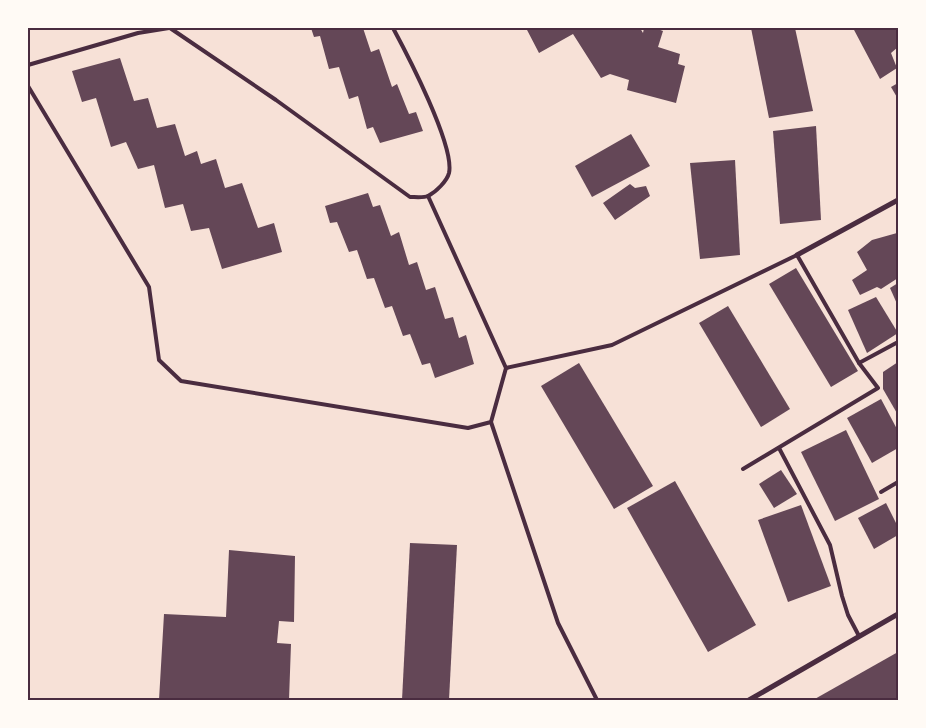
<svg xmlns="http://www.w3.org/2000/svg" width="926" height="728" font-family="'PT Sans Narrow',sans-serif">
<rect width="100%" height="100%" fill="#f7e1d7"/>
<g fill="#644757">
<polygon points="311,28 363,28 371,52 379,49 392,87 397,84 409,114 416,112 423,131 380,143 373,127 367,129 358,96 349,99 339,67 329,69 320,36 314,37"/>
<polygon points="526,28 640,28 643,33 644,28 655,28 663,31 658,47 680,54 678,64 685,66 676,103 627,90 629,80 610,74 601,78 573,34 539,53"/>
<polygon points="751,28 795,28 813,111 769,118"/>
<polygon points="853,28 895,28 898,35 898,47 891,53 897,68 880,79"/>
<polygon points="120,58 134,101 148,98 157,128 175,124 185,156 197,151 201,164 216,159 225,188 242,183 258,228 274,223 282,252 222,269 209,228 191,231 183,204 165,208 154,165 138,169 126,142 111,147 96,98 82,102 72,71"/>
<polygon points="898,83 898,99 891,87"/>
<polygon points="816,126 821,220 780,224 773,131"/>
<polygon points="631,134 650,166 592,197 575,166"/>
<polygon points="735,160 740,255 700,259 690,163"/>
<polygon points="630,184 635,188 646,186 650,196 615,220 603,203"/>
<polygon points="368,193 373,207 380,205 391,236 399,232 409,265 417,262 426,290 435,287 445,319 453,317 459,338 466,335 474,364 435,378 430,363 422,365 410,334 403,336 392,306 385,308 374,278 367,279 357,250 349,252 337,222 330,223 325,206"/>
<polygon points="897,233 898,278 881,289 877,287 860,295 852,280 867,270 857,252 872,240"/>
<polygon points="796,268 858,371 831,387 769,284"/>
<polygon points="898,283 898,306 890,288"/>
<polygon points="876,297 898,333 867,353 848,310"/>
<polygon points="728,306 790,409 761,427 699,323"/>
<polygon points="898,362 898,415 883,389 883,372"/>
<polygon points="579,363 653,486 614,509 541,386"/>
<polygon points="881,399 898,431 898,448 872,463 847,418"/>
<polygon points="846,430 879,499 835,521 801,452"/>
<polygon points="781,470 797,494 774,508 759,484"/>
<polygon points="675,481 756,625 708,652 627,508"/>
<polygon points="886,503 898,527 898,535 874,549 858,518"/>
<polygon points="801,505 831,586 788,602 758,520"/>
<polygon points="410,543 457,545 449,700 402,700"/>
<polygon points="229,550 295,556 294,622 279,621 277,643 291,644 289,700 159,700 164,614 226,617"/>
<polygon points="898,652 898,700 813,700"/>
</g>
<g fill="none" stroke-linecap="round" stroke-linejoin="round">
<g stroke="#4a2c40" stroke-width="4">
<path d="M170,28L276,100L410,197C415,197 424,198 428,196C436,192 447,181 449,173C455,146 407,54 393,28"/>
<polyline points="28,65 138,33 169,28"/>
<polyline points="28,86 149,287 159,360 181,381 468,428 491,422 506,368 428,196"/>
<polyline points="859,363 898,342"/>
<polyline points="506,368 612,345 797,255 859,363 878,388 743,469"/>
<polyline points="491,422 558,623 597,700"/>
<polyline points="779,448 830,545 842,596 848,615 859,636"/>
<polyline points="881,492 898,482"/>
</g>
<g stroke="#4a2c40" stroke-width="5">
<polyline points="797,255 898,200"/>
<polyline points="749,700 898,614"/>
</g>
</g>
<rect width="926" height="728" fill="none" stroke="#fffaf5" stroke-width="58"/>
<rect x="29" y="29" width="868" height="670" fill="none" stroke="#4a2c40" stroke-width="2"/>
</svg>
